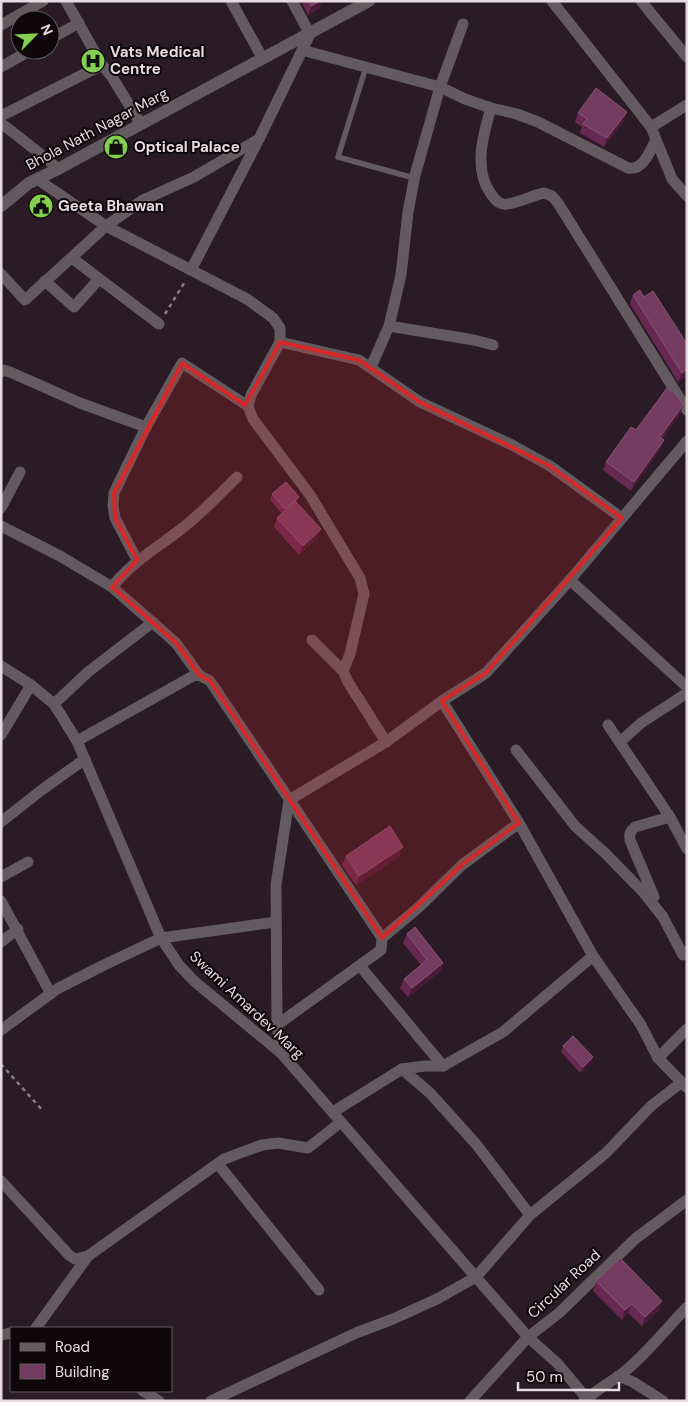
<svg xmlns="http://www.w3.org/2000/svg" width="688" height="1402" font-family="'DM Sans',sans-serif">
<rect width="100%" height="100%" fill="#2a1b24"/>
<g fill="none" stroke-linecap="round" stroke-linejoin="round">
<g stroke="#8a7e85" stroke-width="2.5" stroke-dasharray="4 4" stroke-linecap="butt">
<polyline points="165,314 186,280"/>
<polyline points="1,1064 43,1111"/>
</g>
<polyline stroke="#635b5f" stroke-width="5.5" points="366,67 338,157 414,178"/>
<g stroke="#635b5f" stroke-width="11">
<polyline points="66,1 102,65 112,77 141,124"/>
<polyline points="231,1 263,59"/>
<polyline points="552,1 651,127 672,179 687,196"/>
<polyline points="641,1 687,57"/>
<polyline points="1,25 43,1"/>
<polyline points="50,39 79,23"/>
<path d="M302,50L440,87L465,99L491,108L517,114L538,122L628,168C643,171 650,151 656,140"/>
<polyline points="1,67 31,50"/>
<path d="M491,108C483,135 473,169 491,194C495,199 497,203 503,204C511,206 533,195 544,193L552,196L558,203L687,410"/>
<polyline points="1,116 102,65"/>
<polyline points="1,123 47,159 58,169"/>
<polyline points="651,127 687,105"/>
<polyline points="37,179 106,226 247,299 273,318 280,328 280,342 251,395 248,406"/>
<polyline points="72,258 159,324"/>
<polyline points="191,270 259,139 310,34 292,1"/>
<polyline points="1,274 25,300 106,226 143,200 194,177 259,139"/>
<polyline points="45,281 74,307 99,279"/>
<polyline points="389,326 474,340 493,345"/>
<polyline points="280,342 359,360 420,402 512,445 550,466 622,518"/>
<polyline points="371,367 389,326 401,275 408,212 415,175 440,87 463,24"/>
<polyline points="1,372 3,370 10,372 80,403 146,427"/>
<polyline points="1,508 20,472"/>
<polyline points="1,526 60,556 112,587 176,643 199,675 210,681 382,938 381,950 277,1025"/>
<polyline points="137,560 115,518 113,506 114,493 146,427 182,363 248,406 253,419 310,495 360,578 364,594 350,654 343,671 348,682 386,742"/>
<polyline points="570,580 687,687"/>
<path d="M112,587C132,562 155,549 180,530C201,514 219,495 237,477"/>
<polyline points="312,640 343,671"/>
<polyline points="1,666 31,685 54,704 77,741 161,938 179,965 194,981 281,1053 528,1337 557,1363 589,1401"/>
<polyline points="442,701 519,823 593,956 641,1025 658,1058 687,1088"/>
<polyline points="54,704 88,672 153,622"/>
<polyline points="608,725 670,817 687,849"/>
<polyline points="1,735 31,685"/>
<polyline points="77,741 193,676 199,675"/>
<polyline points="620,742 641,723 687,693"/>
<polyline points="516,750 575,826 606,854 644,893 663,917 683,955 687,952"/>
<polyline points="1,822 43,789 85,759"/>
<polyline points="1,877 28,862"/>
<path d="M654,897L630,840C629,834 630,831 635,827L670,817"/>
<polyline points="1,901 51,994"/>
<polyline points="382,938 418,908 462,865 519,823"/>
<polyline points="1,942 18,929"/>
<polyline points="1,1030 57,989 102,966 161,938 276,922"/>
<polyline points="281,1053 277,1025 276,885 289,800 386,742 442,701 486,673 570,580 687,441"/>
<polyline points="658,1058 687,1029"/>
<polyline points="443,1066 503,1032 593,956"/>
<polyline points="402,1069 430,1093 476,1144 530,1215"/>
<polyline points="333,1112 402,1069 425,1066 443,1066 360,966"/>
<polyline points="218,1164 319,1290"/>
<polyline points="1,1181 69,1255 75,1259 88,1256 224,1159 262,1145 278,1143 308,1148 341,1122"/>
<polyline points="36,1328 88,1256"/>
<polyline points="1,1335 11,1333"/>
<polyline points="618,1376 633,1382 663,1401"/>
<polyline points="143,1391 159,1401"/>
<polyline points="211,1401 356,1333 393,1319 437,1299 476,1277 530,1215 606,1153 651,1106 682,1082"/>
<polyline points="470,1401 528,1337 559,1313 635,1239 687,1200"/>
<path d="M584,1401C595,1391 607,1384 619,1376C644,1357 665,1330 687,1307"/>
</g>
<polyline stroke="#635b5f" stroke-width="12" points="1,206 29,183 58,169 369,1"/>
</g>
<g fill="#672852">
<polygon points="301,1 322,1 319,9 308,15"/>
<polygon points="578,113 624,121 604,147 580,133 582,127 575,122"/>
<polygon points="633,295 687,376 678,382 630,304"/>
<polygon points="683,405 680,414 662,439 661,448 631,491 603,470 606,462 636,430"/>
<polygon points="272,494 299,497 296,503 317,538 299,555 274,527 277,518 282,514 270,500"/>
<polygon points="346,856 400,856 356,885 342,865"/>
<polygon points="407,934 443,963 440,972 408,997 400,988 404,979 421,965 403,943"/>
<polygon points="563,1046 593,1057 591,1063 580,1073 561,1052"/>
<polygon points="596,1281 659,1310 642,1326 628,1313 622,1320 593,1291"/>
</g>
<g fill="#491b39">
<polygon points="320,1 322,1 319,9 308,15 311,6"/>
<polygon points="627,112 624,121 604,147 607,138"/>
<polygon points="687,369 687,376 678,382 682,373"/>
<polygon points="683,405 680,414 657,445 660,437"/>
<polygon points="664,440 661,448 631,491 634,482"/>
<polygon points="299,497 296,503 283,515 285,509"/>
<polygon points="321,529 317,538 299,555 303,546"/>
<polygon points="403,847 400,856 356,885 359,876"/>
<polygon points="443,963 440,972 408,997 412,988"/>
<polygon points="593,1057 591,1063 580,1073 583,1067"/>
<polygon points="662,1301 659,1310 642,1326 645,1317"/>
<polygon points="632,1304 628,1313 622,1320 625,1310"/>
</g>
<g fill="#753c61" stroke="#865575">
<polygon points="309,1 320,1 311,6"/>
<polygon points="596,88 627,112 607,138 583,124 587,119 578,113"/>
<polygon points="640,290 644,297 653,291 687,344 687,369 682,373 633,295"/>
<polygon points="667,388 676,394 683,405 660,437 664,440 634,482 606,462 631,427 636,430"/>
<polygon points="286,482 299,497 285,509 272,494"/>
<polygon points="295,501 321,529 303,546 277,518"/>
<polygon points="390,826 403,847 359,876 346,856"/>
<polygon points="415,927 443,963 412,988 404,979 427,960 407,934"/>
<polygon points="573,1036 593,1057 583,1067 563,1046"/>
<polygon points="620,1258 662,1301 645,1317 632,1304 625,1310 596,1281"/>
</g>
<path fill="#d62828" fill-opacity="0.2" stroke="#d62828" stroke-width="4" stroke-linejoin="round" d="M280,342L359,360L420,402L550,466L622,518L486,673L442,701L519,823L462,865L382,938L210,681L199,675L176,643L112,587L137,560L115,518L114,493L182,363L245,405Z"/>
<defs>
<symbol id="hospital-disc" viewBox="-11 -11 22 22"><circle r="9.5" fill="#84cf4d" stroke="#0e080b"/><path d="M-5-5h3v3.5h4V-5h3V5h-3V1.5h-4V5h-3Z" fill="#111"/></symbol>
<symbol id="shop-disc" viewBox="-11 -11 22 22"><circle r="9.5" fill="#84cf4d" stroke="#0e080b"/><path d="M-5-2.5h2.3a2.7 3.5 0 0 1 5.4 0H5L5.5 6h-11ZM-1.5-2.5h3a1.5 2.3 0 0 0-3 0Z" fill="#111"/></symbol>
<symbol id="civic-disc" viewBox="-11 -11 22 22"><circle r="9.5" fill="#84cf4d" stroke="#0e080b"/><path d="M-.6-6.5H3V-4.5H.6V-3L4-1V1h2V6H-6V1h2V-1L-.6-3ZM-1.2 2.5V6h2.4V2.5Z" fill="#111"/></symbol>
</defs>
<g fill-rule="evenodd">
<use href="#hospital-disc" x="79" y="47" width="28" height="28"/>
<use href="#shop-disc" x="102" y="133" width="28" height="28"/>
<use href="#civic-disc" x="27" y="192" width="28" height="28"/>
</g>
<g text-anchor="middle" stroke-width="4" stroke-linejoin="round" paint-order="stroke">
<g font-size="15" font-weight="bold" fill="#e5dbe0" stroke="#0e080b" text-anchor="start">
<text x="110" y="57">Vats Medical<tspan x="110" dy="17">Centre</tspan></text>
<text x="134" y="152">Optical Palace</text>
<text x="58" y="211">Geeta Bhawan</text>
</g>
<g font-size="15" fill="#e5dbe0" stroke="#0e080b">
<text transform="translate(97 129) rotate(-28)" y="5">Bhola Nath Nagar Marg</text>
<text transform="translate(247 1005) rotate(43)" y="5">Swami Amardev Marg</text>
<text transform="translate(564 1284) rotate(-43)" y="5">Circular Road</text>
</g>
</g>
<rect width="688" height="1402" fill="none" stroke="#e5dbe0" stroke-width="5"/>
<rect x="10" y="1327" width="162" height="65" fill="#0e080b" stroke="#645c60"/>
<rect x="20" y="1343" width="25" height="8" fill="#635b5f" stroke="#645c60"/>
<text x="55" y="1352" font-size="15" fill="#e5dbe0">Road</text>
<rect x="20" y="1364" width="25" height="15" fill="#753c61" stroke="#645c60"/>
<text x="55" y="1377" font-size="15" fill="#e5dbe0">Building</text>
<g transform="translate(35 35) rotate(66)"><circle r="24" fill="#0e080b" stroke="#645c60"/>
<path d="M0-4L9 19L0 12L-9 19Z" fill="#84cf4d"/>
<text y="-8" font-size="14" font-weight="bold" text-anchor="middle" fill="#e5dbe0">N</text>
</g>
<path d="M518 1382v8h101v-8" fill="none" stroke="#e5dbe0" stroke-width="2.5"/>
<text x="526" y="1382" font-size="15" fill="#e5dbe0" stroke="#0e080b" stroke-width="4" paint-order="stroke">50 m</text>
</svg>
